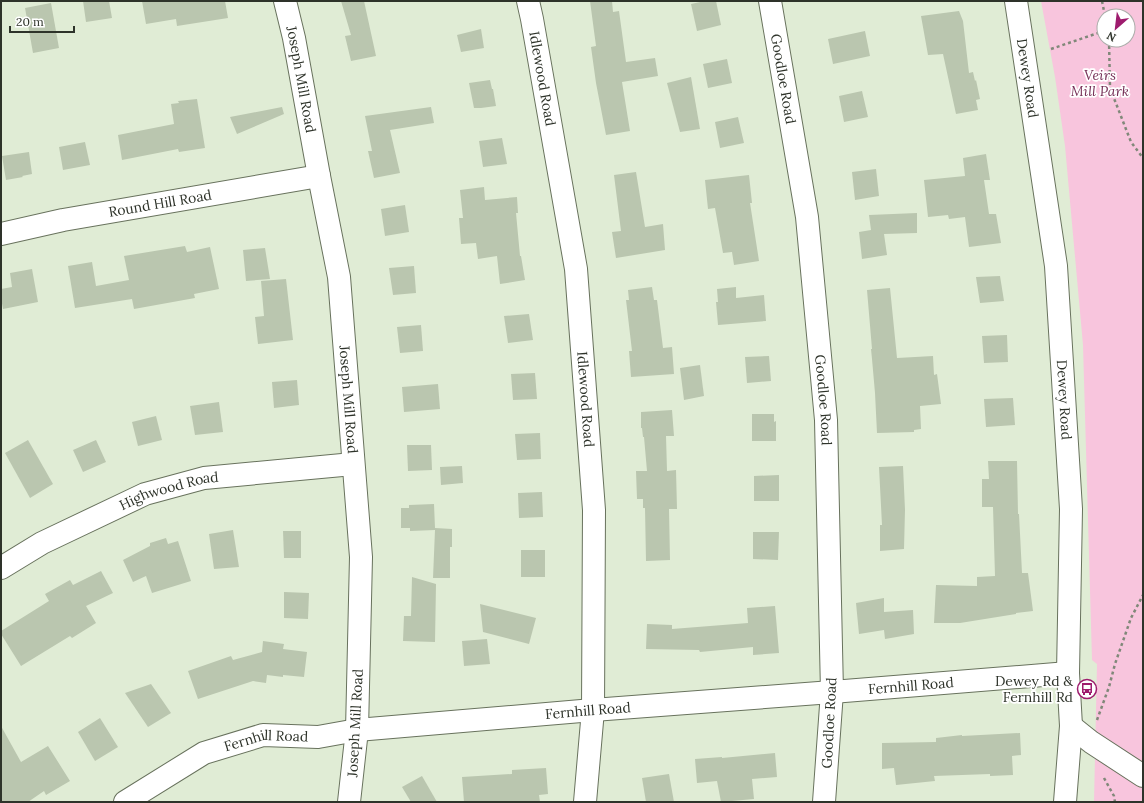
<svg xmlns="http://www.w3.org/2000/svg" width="1144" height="803" font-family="Lora,serif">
<rect width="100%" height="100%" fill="#e0ecd5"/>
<path fill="#f8c5dd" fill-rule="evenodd" d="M1041,1H1143V802H1094L1097,664L1092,660L1083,345L1065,146L1055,77ZM1104,16H1128V40H1104Z"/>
<g fill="#bac6af">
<polygon points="83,1 109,1 112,18 86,22"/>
<polygon points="142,1 225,1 228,18 177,26 176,19 146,24"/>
<polygon points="341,1 364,1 376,56 351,61 345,36 351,35"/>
<polygon points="590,1 612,1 613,12 619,11 626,62 655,58 658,76 622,82 630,131 606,135 596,83 591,47 596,46"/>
<polygon points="705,1 716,1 721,25 697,31 691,4"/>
<polygon points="51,3 59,48 33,53 25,8"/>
<polygon points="959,11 963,21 969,73 973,72 975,81 976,80 980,99 976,100 978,110 956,114 943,54 928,55 921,16"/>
<polygon points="481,29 484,48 461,52 457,35"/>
<polygon points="865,31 870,56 833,64 828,39"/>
<polygon points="727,59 732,83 708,88 703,64"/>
<polygon points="691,77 700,129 680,132 667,83"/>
<polygon points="490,80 492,89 493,89 496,106 481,108 474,108 469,83"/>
<polygon points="862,91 868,117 844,122 839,96"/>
<polygon points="197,99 205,148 179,152 178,149 122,160 118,135 174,124 171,104 179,103 178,101"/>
<polygon points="282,107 284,114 237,134 230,117"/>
<polygon points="431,107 434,123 390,130 400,173 374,178 368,151 372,151 365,116"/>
<polygon points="738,117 744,143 720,148 715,122"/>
<polygon points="502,138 507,164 483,167 479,141"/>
<polygon points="85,142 90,165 63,170 59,147"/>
<polygon points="29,152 32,174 22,176 23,177 6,180 2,156"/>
<polygon points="986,154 990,180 984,180 989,214 996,214 1001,243 969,247 965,217 949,219 948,215 928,217 924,180 965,176 963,158"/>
<polygon points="876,169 879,196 855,200 852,172"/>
<polygon points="636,172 645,227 663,224 665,250 616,258 612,232 621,231 614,175"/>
<polygon points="749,175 752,203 750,203 759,261 734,265 732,252 723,253 715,208 708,209 705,180"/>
<polygon points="484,187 485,200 517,197 518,213 516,213 520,256 521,256 525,280 500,284 497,256 478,259 476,243 461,244 459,218 463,218 460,190"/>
<polygon points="405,205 409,232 385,236 381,209"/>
<polygon points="917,213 917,233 884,234 887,255 862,259 859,232 871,230 869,215"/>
<polygon points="185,246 187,252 210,247 219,289 194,294 195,298 134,309 132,299 75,308 68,266 92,262 96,286 129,280 124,256"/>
<polygon points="265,248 270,279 246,281 243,250"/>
<polygon points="414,266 416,293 393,295 389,268"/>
<polygon points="32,269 38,302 3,309 1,298 1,289 12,287 10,273"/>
<polygon points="1000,276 1004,301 980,303 976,277"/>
<polygon points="286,279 293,340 258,344 255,317 264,316 261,281"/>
<polygon points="652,287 654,300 657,300 663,348 672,347 674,374 631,377 629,351 632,351 626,300 629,300 628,290"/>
<polygon points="736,287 736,298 764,295 766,321 718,325 716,302 718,302 717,289"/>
<polygon points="890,288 897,358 933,356 934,375 937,374 941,404 920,406 921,429 914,430 914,432 877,433 875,393 872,359 871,349 872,349 867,290"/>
<polygon points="529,314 533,340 508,343 504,316"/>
<polygon points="421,325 423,351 400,353 397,327"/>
<polygon points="1007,335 1008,362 984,363 982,336"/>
<polygon points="769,356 771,381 747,383 745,357"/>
<polygon points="700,365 704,396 684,400 680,368"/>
<polygon points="535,373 537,399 513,400 511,374"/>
<polygon points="297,380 299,405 274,408 272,382"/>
<polygon points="438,384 440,409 404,412 402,387"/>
<polygon points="1013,398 1015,425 986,427 984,399"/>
<polygon points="219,402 223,432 195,435 190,406"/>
<polygon points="672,410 674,436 666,436 667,471 676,470 677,509 669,509 670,560 646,561 645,508 643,508 643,499 637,499 636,471 647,471 644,437 643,437 642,428 641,428 641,412"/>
<polygon points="752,414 774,414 774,422 776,421 776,441 752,441"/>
<polygon points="156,416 162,440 138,446 132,422"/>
<polygon points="540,433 541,459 517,460 515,434"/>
<polygon points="28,440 53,484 30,498 5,453"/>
<polygon points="96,440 106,462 83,472 73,450"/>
<polygon points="407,445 431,445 432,470 408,471"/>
<polygon points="988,461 1017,461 1018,514 1019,514 1022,573 1028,573 1033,611 1016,613 1016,614 960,623 934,623 936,585 977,586 977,577 995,576 993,507 982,507 982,479 989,479"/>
<polygon points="462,466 463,483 441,485 440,467"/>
<polygon points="903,466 905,510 904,549 880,551 880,525 882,525 879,467"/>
<polygon points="779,475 779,501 754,501 754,476"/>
<polygon points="542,492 543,517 519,518 518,493"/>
<polygon points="434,504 435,528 452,529 452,547 450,547 450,578 433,578 435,530 410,531 410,528 401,528 401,508 409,508 409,505"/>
<polygon points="233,530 239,567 214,569 209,534"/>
<polygon points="283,531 301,531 301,558 284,558"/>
<polygon points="753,532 779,532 778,560 753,559"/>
<polygon points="166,538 168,544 178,541 191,581 152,593 146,576 133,582 123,560 150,546 150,543"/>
<rect x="521" y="550" width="24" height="27"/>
<polygon points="101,571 113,593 86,606 96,623 72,638 70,636 21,666 1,634 1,631 49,601 45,594 70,580 73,585"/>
<polygon points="412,577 436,584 435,642 403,641 404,616 411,616"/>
<polygon points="284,592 309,593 308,619 284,618"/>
<polygon points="884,598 884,612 913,610 914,634 885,639 884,630 859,634 856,603"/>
<polygon points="480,604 536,618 529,644 483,632"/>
<polygon points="775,606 779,653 753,655 753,647 700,652 699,650 646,649 647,624 672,625 672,629 748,623 747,608"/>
<polygon points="487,639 490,664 464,666 462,641"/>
<polygon points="263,641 284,644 283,649 307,652 304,677 283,675 283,677 267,675 266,683 253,681 198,699 188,671 231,656 233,660 262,652"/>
<polygon points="151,684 171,713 148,727 125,693"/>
<polygon points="100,718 118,747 95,761 78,732"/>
<polygon points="1,726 21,762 48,746 70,781 46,795 44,791 28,802 1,802"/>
<polygon points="1020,733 1021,755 1012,756 1013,775 990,776 990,774 934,776 935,781 896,785 894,768 882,769 882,743 936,742 936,738 962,735 962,736"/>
<polygon points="775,753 777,777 752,779 754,799 721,802 717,781 697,783 695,759 722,757 722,758"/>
<polygon points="546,768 548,794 539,795 540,802 464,802 462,777 512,774 512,770"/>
<polygon points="669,774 674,802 646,802 642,778"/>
<polygon points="422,776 437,802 411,802 402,787"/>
</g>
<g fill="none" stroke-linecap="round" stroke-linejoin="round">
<defs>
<g id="minor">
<path id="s1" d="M285,1L294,38L319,176L339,277L361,557L357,730L349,802"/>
<path id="s2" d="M528,1L532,19L576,269L594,510L593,710L585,802"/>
<path id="s3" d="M770,1L807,217L826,420L832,692L824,802"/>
<path id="s4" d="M1016,1L1056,266L1071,509L1068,673L1071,726L1065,802"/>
<path id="s5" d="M1,234L63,220L319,176"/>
<path id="s6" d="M1,568L42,543L145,494L204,478L353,464"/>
<polyline points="1071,726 1091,742 1143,776"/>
<path id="s7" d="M125,802L204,753L263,735L318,737L357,730L593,710L832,692L1068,673"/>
</g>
</defs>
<use href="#minor" stroke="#68725d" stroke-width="24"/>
<g stroke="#808879" stroke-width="2.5" stroke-dasharray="3 3" stroke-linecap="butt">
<polyline points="1102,1 1105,16"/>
<polyline points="1109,40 1110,88 1131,142 1143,158"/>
<polyline points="1051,49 1104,31"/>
<polyline points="1097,720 1109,687 1115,664 1131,618 1143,595"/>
<polyline points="1104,778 1114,796 1115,802"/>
</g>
<use href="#minor" stroke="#fff" stroke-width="22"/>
</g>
<defs>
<symbol id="bus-ring" viewBox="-11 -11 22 22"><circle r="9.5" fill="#fff" stroke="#9e1c6e" stroke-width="1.5"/><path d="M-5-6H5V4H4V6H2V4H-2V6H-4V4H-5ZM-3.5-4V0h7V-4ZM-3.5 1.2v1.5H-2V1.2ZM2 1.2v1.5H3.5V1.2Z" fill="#9e1c6e"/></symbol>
</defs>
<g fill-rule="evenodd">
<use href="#bus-ring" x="1076" y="678" width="22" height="22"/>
</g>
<g text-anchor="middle" stroke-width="3.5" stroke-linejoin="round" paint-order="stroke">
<g font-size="14" font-style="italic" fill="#763057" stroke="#fff">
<text x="1100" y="80">Veirs<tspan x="1100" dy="16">Mill Park</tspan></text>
</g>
<g font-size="14" fill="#2e332a" stroke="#fff">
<text dy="5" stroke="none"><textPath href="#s1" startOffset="80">Joseph Mill Road</textPath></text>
<text dy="5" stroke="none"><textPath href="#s2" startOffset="79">Idlewood Road</textPath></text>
<text dy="5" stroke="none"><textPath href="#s3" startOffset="79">Goodloe Road</textPath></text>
<text dy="5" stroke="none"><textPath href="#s4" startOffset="78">Dewey Road</textPath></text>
<text dy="5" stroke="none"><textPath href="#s5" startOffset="162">Round Hill Road</textPath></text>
<text dy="5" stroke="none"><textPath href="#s1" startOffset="404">Joseph Mill Road</textPath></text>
<text dy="5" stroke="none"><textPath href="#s2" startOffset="403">Idlewood Road</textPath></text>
<text dy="5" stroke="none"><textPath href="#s3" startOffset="403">Goodloe Road</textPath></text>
<text dy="5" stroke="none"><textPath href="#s4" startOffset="402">Dewey Road</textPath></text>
<text dy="5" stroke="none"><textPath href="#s6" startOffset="186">Highwood Road</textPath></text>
<text dy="5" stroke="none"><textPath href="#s7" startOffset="805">Fernhill Road</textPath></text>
<text dy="5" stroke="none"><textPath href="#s7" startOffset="481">Fernhill Road</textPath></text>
<text transform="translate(355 723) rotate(-87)" y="5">Joseph Mill Road</text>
<text transform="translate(829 723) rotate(-87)" y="5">Goodloe Road</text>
<text dy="5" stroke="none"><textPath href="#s7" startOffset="157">Fernhill Road</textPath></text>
</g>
<g font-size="14" fill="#2e332a" stroke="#fff" text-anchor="end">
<text x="1073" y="686">Dewey Rd &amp;<tspan x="1073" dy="16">Fernhill Rd</tspan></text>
</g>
</g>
<rect width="1144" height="803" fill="none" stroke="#2e332a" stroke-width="4"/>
<g transform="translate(1116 28) rotate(208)"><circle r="19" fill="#ffffff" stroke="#abadaa"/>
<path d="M0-3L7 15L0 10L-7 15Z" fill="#9e1c6e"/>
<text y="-6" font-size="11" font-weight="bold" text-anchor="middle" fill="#2e332a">N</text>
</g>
<path d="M10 26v6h64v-6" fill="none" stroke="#2e332a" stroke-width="2"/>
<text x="16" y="26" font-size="12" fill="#2e332a" stroke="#ffffff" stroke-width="3" paint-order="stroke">20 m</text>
</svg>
